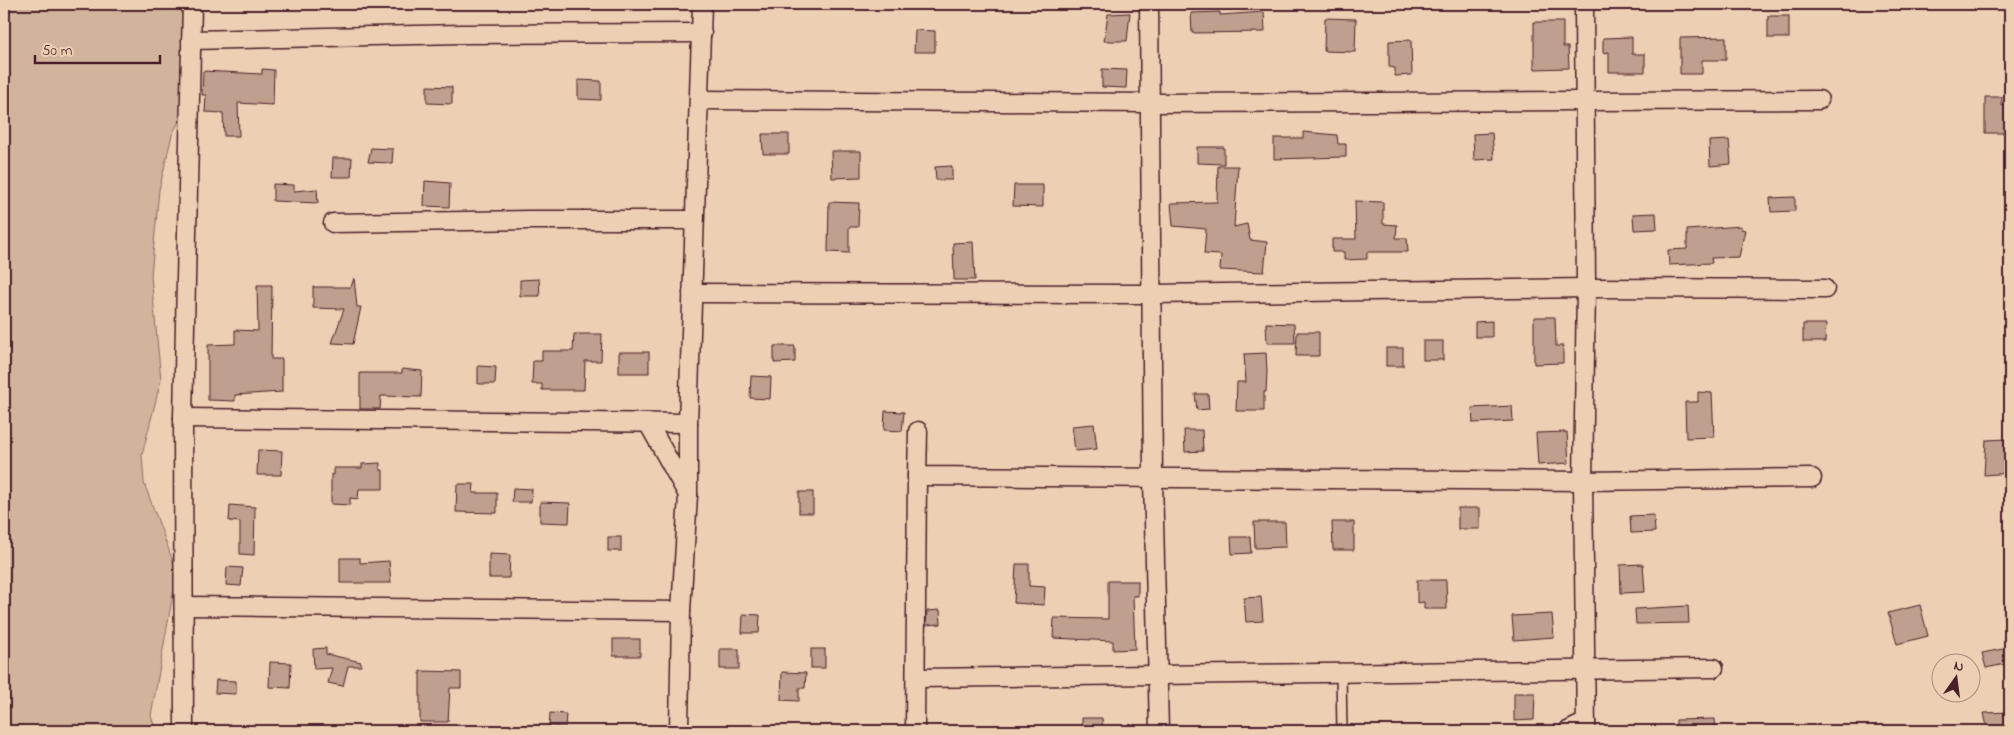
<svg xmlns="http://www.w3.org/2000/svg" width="2014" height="735" font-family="'Indie Flower',sans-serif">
<rect width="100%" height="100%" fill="#edd0b3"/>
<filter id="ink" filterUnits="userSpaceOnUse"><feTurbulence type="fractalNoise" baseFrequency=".02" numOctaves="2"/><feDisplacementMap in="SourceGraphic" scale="10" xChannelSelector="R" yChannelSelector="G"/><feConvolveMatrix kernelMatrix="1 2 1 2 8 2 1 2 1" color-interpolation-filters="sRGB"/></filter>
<g filter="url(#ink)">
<polygon fill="#d2b49d" stroke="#8e6a64" points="4,4 185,4 193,94 172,135 159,190 151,276 161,380 142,455 144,483 177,572 151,716 156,731 4,731"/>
<g fill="#bf9f8d" stroke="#4a1f2b">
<polygon points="1220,12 1220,15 1264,12 1265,32 1192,33 1191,13"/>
<polygon points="1130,13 1127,41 1104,41 1108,14"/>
<rect x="1768" y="16" width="21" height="22"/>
<polygon points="1325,18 1356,19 1355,52 1324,51"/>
<polygon points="1534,22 1563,22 1563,47 1568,47 1569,68 1534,69"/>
<polygon points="915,30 935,31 935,52 914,52"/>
<polygon points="1632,37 1632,54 1645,54 1645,72 1609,72 1609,52 1603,53 1603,38"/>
<polygon points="1726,37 1726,60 1702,60 1702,74 1680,74 1680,38"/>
<polygon points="1411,40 1412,75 1395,76 1395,68 1389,67 1389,41"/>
<polygon points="262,69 274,70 273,105 238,103 239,136 224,136 223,113 205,112 206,95 202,95 203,71 262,74"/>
<polygon points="1102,69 1127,70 1126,88 1102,87"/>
<polygon points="578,80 601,81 601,100 578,99"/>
<polygon points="427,86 452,87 452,104 427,103"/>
<polygon points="1985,97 2002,97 2002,106 2010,105 2010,133 1985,133"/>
<polygon points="1303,132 1337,135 1338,144 1346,144 1346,157 1274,159 1274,138 1303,138"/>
<polygon points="1492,133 1494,159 1474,160 1473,134"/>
<polygon points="762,134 789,134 789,154 763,154"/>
<polygon points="1729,140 1731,164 1710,166 1709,141"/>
<polygon points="1197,147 1224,147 1224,164 1197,163"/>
<polygon points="371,148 393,149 392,163 368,162"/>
<polygon points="831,151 861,151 861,177 832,178"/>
<polygon points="333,158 352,158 351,177 332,177"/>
<polygon points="952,166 952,180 936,180 935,167"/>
<polygon points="1218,166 1238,166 1234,227 1247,224 1250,240 1267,242 1264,272 1220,270 1221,255 1204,254 1206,229 1173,226 1171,203 1217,202"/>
<polygon points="425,181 450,183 449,207 424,206"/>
<polygon points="273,184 294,185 294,191 317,189 318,203 273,201"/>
<polygon points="1014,185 1043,185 1043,207 1013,206"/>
<polygon points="1795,197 1795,211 1771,212 1770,198"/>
<polygon points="1355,201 1383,202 1383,224 1397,225 1396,238 1407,238 1408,252 1367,252 1367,259 1344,260 1344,252 1332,252 1332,239 1356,239"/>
<polygon points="829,202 859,203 858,227 849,227 849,253 828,252"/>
<polygon points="1656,213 1657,229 1634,230 1633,214"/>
<polygon points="1741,226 1741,229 1745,230 1739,257 1711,258 1712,263 1669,265 1668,250 1687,249 1687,230"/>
<polygon points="973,242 975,280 954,280 953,243"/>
<polygon points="354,278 357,307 361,307 353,344 332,343 344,309 313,308 313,287 351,287"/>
<polygon points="539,279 540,296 520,296 520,280"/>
<polygon points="257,285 272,285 271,359 282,359 282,392 235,395 235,401 208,400 208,345 235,344 235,330 258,331"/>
<polygon points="1534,317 1555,317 1556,346 1563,346 1563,363 1534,364"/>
<polygon points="1492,321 1492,337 1475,337 1475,322"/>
<polygon points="1266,323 1294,324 1295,343 1267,343"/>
<polygon points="1803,324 1826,324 1825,342 1803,342"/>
<polygon points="1297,332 1319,332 1319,356 1296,356"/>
<polygon points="574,334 602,334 601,361 585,361 584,390 542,390 542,384 532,384 533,361 542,361 542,351 573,351"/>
<rect x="1423" y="341" width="20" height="19"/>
<polygon points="774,346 795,346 795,362 774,363"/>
<rect x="1386" y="348" width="17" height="18"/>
<rect x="619" y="352" width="30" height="21"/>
<polygon points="1266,353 1267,371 1266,392 1264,392 1264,411 1236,411 1237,382 1246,382 1244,354"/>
<polygon points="478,366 496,367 495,384 478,384"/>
<polygon points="402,369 422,371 421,397 381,396 380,409 360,409 360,373 402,373"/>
<polygon points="751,376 771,377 770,399 750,398"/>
<polygon points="1698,392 1712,393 1714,437 1686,438 1685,402 1698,402"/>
<polygon points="1195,394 1208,394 1209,409 1197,410"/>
<polygon points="1512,406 1513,421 1473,423 1472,408"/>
<polygon points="885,411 904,412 902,431 884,430"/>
<polygon points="1094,424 1097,449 1075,451 1072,426"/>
<polygon points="1184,430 1202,430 1203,451 1185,452"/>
<polygon points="1567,432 1569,463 1538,465 1536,433"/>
<polygon points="2009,439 2010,473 1984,475 1986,440"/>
<polygon points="258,450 282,451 281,475 257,475"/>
<polygon points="380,463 380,470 383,470 383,489 359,489 358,499 350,498 350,505 331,504 331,474 334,475 334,468 362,468 362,464"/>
<polygon points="457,484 474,484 473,493 497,493 497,513 456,512"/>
<polygon points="513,488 532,489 531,502 512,502"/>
<rect x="799" y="492" width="14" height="21"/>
<polygon points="540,502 570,503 569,523 540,522"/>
<polygon points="230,505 255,507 254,555 240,554 240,522 229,521"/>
<rect x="1458" y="508" width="22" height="21"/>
<polygon points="1654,515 1655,532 1631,533 1630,516"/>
<polygon points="1254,522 1285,522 1286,547 1255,548"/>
<polygon points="1332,522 1354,522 1354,550 1333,550"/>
<rect x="608" y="537" width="13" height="14"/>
<polygon points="1231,537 1250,537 1251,553 1232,554"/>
<polygon points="489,554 510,555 509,578 489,578"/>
<polygon points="340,558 360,558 360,563 389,561 391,583 340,583"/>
<polygon points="1016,564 1029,564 1029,586 1045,587 1044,605 1014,603"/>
<polygon points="1643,564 1645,592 1621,593 1620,565"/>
<polygon points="227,567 243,568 241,586 226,585"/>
<polygon points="1417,580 1446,580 1447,609 1424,609 1424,602 1417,603"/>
<polygon points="1108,581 1138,581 1138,596 1133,596 1135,649 1113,650 1113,641 1053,638 1054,618 1108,619"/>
<polygon points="1261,597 1263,621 1246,622 1244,598"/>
<polygon points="1920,605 1928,636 1897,644 1888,613"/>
<polygon points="1688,606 1689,623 1636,624 1635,609"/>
<polygon points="940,610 941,624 926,625 927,611"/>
<polygon points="743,614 760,615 759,633 742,633"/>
<polygon points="1552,614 1554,637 1514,640 1512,616"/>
<rect x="613" y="639" width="27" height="17"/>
<polygon points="326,648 326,654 361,662 361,666 348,666 343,686 328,683 332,668 314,669 313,649"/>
<polygon points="2008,648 2010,663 1986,668 1982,653"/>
<rect x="720" y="649" width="19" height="20"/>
<rect x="811" y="649" width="14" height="19"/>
<polygon points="270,662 291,663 290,688 269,687"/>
<polygon points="420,671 461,672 461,688 450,688 448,722 420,722"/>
<polygon points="782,672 806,673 805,688 799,688 799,701 781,700"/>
<polygon points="216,680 236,681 236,694 215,693"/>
<polygon points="1514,693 1535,693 1534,720 1514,721"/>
<polygon points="2010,712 2010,731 1988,731 1984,713"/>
<polygon points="550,713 566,714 565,727 549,726"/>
<polygon points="1082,718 1102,718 1103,731 1082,731"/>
<polygon points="1715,719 1716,731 1676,731 1676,720"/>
</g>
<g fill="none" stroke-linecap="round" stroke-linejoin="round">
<defs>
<polyline id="service" points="1341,673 1342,731"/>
<g id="minor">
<polyline points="1149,4 1153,478 1159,731"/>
<polyline points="1584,4 1586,288 1583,481 1586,731"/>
<polyline points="191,40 461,34 702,33"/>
<polyline points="701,100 1150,103 1819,100"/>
<polyline points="333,223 528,220 694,220"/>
<polyline points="692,293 1151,294 1586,288 1825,289"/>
<polyline points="183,418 688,423"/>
<polyline points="648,423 688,495"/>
<polyline points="918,431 917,476 1583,481 1812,478"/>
<polyline points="184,606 681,611"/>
<polyline points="916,678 1714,668"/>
<polyline points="184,731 183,418 192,4"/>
<polyline points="679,731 681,611 688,495 688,423 702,4"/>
<polyline points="915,731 917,476"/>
<polyline points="1568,731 1586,722"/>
</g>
</defs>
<use href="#service" stroke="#4a1f2b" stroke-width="12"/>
<use href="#minor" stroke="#4a1f2b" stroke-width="21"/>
<use href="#service" stroke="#edd0b3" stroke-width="9"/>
<use href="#minor" stroke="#edd0b3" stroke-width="18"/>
</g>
</g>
<rect width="2014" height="735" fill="none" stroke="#edd0b3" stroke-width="20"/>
<rect x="10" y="10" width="1994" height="715" fill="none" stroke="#4a1f2b" stroke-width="2" filter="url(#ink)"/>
<g transform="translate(1956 678) rotate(14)"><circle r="24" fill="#edd0b3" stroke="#ac897d"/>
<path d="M0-4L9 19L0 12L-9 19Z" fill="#4a1f2b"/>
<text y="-8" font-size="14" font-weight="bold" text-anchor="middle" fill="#4a1f2b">N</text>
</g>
<path d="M35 55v8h125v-8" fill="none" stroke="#4a1f2b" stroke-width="2.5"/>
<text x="42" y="55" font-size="15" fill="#4a1f2b" stroke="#edd0b3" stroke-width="4" paint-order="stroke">50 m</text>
</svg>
